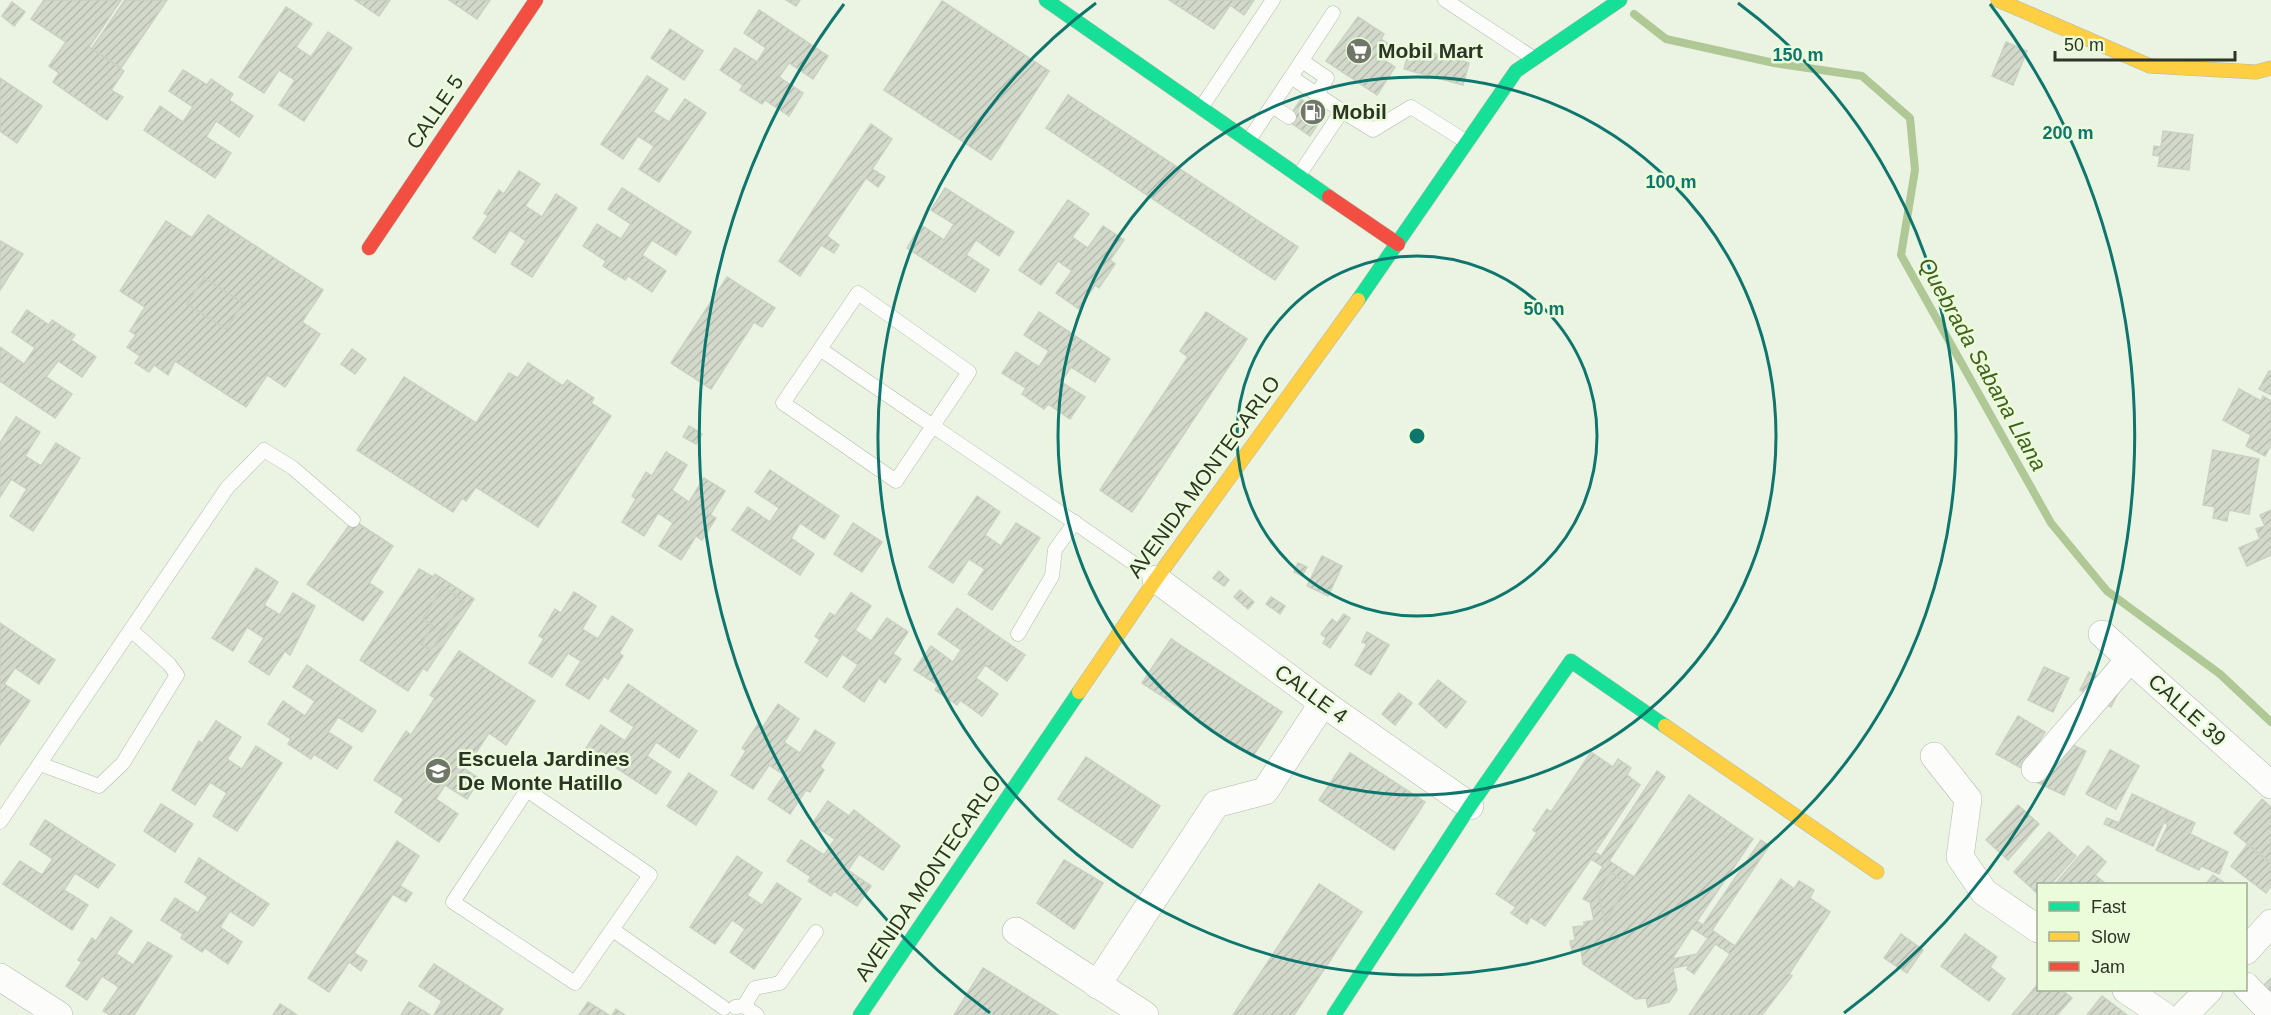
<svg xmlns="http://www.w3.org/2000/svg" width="2271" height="1015" font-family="Arial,sans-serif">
<defs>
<pattern id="building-hatch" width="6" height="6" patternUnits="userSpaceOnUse" patternTransform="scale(1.5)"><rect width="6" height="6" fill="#d3dacc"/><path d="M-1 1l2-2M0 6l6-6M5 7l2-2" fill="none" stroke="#b5bcaf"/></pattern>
</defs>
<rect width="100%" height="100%" fill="#ebf4e3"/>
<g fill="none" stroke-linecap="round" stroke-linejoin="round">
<polyline stroke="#afc895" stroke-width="8" points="1634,14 1666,39 1774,63 1862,76 1910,118 1915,170 1901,255 2051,523 2107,591 2220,674 2271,722"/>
</g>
<g fill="url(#building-hatch)" stroke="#cad1c3" stroke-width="1.5" fill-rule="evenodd">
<polygon points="44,0 121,0 89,47 124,71 111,90 123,97 107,120 53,82 59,73 49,66 66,42 31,19"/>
<polygon points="125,0 167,0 121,68 92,48"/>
<polygon points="355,0 390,0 379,16"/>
<polygon points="449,0 490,0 477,19"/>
<polygon points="786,0 800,0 796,6"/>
<polygon points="1169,0 1254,0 1244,15 1230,5 1214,29"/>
<polygon points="942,1 1049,71 991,160 884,90"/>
<polygon points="12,2 25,12 14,26 2,16"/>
<polygon points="286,7 312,24 296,47 311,57 328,32 352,48 304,121 279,105 295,80 279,70 264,93 239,77"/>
<polygon points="759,10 828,56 813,79 789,63 779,77 803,93 789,116 765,100 762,104 740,90 743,85 720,70 735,48 757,62 766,48 744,33"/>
<polygon points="1358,17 1384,34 1381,39 1390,45 1381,58 1395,67 1377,95 1326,61"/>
<polygon points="670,29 703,51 684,80 651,58"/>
<polygon points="2006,42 2027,51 2013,85 1992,76"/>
<polygon points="1410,47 1469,63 1463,85 1404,69"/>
<polygon points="183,70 207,85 211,79 233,94 229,100 253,116 239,137 216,121 206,137 231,153 215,178 144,130 160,106 183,122 193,107 169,91"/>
<polygon points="647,76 668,89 653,112 669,122 685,99 706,113 659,182 639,169 654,146 638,136 623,159 601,144"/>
<polygon points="0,78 42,106 17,143 0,131"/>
<polygon points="1068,95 1298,247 1275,280 1046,128"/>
<polygon points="1301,99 1324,115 1310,136 1287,120"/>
<polygon points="871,124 892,139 872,169 885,177 878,187 866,178 827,236 839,245 834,253 821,245 800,276 779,261"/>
<polygon points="2163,131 2193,135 2189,170 2158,166 2160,156 2153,155 2154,146 2161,147"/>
<polygon points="519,171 540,184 525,206 542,217 556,194 577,208 532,277 511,264 526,241 510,230 495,253 473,238 488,216 484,213 499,190 504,194"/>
<polygon points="622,188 691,232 676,255 652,240 642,255 666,271 652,292 628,276 625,280 603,266 606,261 583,246 597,224 621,239 631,224 608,209"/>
<polygon points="945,188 1014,232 999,256 976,240 966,255 989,270 975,292 907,248 921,225 944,240 954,224 931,210"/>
<polygon points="1068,200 1089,214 1072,237 1088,248 1103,226 1124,240 1110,260 1115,264 1099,288 1095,285 1079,309 1056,293 1072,271 1058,261 1041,285 1019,270"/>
<path d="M208,215L323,290L302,322L320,334L285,387L267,375L246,407L175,361L168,375L154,365L149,372L135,363L140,356L127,347L136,335L130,331L145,307L120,291L166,221L192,238ZM204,278L243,303L226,329L187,304Z"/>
<polygon points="0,241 23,254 0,290"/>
<polygon points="727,277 775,308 762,327 754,322 711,389 671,363"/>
<polygon points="204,278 243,303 226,329 187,304"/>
<polygon points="27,310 49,325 52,320 75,335 71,340 96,357 82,377 58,361 46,377 72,394 55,418 0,381 0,347 24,364 35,348 12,332"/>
<polygon points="1039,312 1110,359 1095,382 1071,367 1061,382 1085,397 1070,419 1048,404 1044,409 1022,394 1026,388 1002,373 1016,352 1039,367 1049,351 1024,335"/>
<polygon points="1206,312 1247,339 1132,512 1100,490 1188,357 1180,351"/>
<polygon points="352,349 366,359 355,374 341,364"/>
<polygon points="528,363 563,386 567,380 594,398 591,403 611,416 538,527 476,487 466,501 462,498 453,512 357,450 404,377 476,423 509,373 518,378"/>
<polygon points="2269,371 2271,372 2271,395 2259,389"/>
<polygon points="2239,389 2261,401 2263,396 2271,401 2271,445 2265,456 2246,446 2251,435 2223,420"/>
<polygon points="16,417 40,432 25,456 41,466 56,443 80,458 33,531 10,516 27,489 11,479 0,497 0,443"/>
<polygon points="689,426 702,434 696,444 683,437"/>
<polygon points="2213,450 2259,459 2249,514 2229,510 2227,521 2213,518 2215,507 2203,505"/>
<polygon points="666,452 687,465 672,490 689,502 704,478 725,491 710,515 716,518 702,540 696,536 681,560 659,546 673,523 658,513 644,536 622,522 636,499 632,496 646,472 652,476"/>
<polygon points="770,470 839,516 824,539 800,523 791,538 814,554 800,575 732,530 748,507 770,522 779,508 755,492"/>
<polygon points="977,496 1000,512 985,535 1001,546 1016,523 1040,538 992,610 968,594 985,569 969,559 953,583 929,567"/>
<polygon points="2271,510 2271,555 2247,566 2239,548 2260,539 2256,529 2265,526 2260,515"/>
<polygon points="353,520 393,546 369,583 383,592 363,621 307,584"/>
<polygon points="853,523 882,542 862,572 834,554"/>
<polygon points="1322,556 1342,566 1328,596 1307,586"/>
<polygon points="1298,563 1307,567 1302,576 1294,572"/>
<polygon points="256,568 278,582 264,605 280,615 293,593 315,606 290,655 285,651 269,675 249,662 264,638 247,627 233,651 212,638"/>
<path d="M419,569L433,577L435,574L474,599L427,671L423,668L408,691L360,660ZM443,587L464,601L431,650L421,644L433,626L423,619Z"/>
<polygon points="1219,571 1229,580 1224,586 1213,578"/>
<polygon points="443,587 464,601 431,650 421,644 433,626 423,619"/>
<polygon points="1240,590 1254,602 1248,609 1234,597"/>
<polygon points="574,592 596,606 582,629 598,639 612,616 633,630 619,653 623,656 608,679 604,676 589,699 566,685 581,661 568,653 552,677 529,663 544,639 539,636 555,609 561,613"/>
<polygon points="851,593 871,606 855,630 871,641 887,618 908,632 893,654 901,659 885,683 879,678 864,702 843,687 858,665 842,654 827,677 805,662 820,640 815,636 830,613 835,616"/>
<polygon points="1271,597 1285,606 1280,614 1266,604"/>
<polygon points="957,608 1025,655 1007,681 985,665 976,678 998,694 982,716 960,700 957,705 935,690 938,685 914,670 931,646 953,662 961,650 938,634"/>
<polygon points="1344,614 1350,618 1330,648 1323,643 1326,638 1321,634 1332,619 1337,623"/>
<polygon points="0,623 55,660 39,684 15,668 4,684 30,701 0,745"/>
<polygon points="1367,632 1389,645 1371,675 1355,665 1367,644 1362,642"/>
<polygon points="1171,639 1282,712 1253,756 1142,683"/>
<polygon points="459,651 535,701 506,745 489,733 465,769 480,779 467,799 445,785 436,799 458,814 439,842 395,812 404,799 374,780 406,731 411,735 435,698 430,695"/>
<polygon points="307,665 376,711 362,732 338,717 328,732 352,747 337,769 314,754 311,759 288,744 291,739 268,724 283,701 305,716 315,701 293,687"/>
<polygon points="2044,667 2069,678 2053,712 2028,700"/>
<polygon points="2089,672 2120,689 2111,707 2080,690"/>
<polygon points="1438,680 1466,702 1446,728 1419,704"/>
<polygon points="628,684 697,731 679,758 656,742 647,756 671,772 656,794 586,748 601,725 625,741 634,727 610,711"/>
<polygon points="1399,693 1412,703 1395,725 1382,714"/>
<polygon points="778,704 799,719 784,742 800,753 815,730 835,743 820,767 824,770 810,792 806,790 790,814 768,799 784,775 769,765 753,789 731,775 746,751 742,748 758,724 763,727"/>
<polygon points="2018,716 2045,732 2023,769 1996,754"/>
<polygon points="216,721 241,737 227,759 242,769 256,746 282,763 237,831 213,816 227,793 210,782 195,805 172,790 199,741 202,743"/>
<polygon points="2058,738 2086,751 2064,795 2036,782"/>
<polygon points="2110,750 2139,766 2116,809 2086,794"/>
<path d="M1591,752L1613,767L1618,759L1631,768L1627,775L1640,785L1595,852L1601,856L1657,771L1665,777L1609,861L1634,877L1689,795L1753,839L1697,921L1703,925L1761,840L1769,846L1712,930L1735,946L1781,879L1794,889L1799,881L1814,890L1810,898L1830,912L1789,974L1792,976L1762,1015H1689L1730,954L1715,944L1694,974L1687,969L1689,965L1673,968L1677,990L1669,1002L1648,1007L1646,998L1636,999L1583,964L1581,950L1572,951L1570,941L1575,940L1573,927L1584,926V922L1594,920L1590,902L1583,899L1603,867L1591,859L1545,926L1531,917L1527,924L1511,913L1516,907L1496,894L1537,833L1533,830L1547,809L1551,812ZM1611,872L1628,885L1605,921L1598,892ZM1692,928L1708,938L1697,954L1672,959Z"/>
<polygon points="1350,753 1425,802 1394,850 1319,800"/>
<polygon points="1086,757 1160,806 1132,848 1058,799"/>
<polygon points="689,773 717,792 696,825 667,806"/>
<polygon points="2132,794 2169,811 2153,846 2104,824 2107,818 2119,823"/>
<polygon points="2262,799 2271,807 2271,863 2234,833"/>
<polygon points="828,801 849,816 854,810 900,846 883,870 859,854 848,870 871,886 857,906 834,891 831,896 808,881 811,877 787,861 801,840 824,855 835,839 812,824"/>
<polygon points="161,804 193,824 175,852 144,831"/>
<polygon points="2018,805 2039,824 2008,860 1986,840"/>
<polygon points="2170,812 2195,823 2190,834 2228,852 2219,874 2201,866 2199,870 2156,850 2168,825 2165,823"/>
<polygon points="45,820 115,865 98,888 75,873 64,890 88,905 72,930 3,884 20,861 42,875 53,859 30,844"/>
<polygon points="2049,832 2076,856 2051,884 2038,884 2038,894 2014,872"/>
<polygon points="397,841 419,856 400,886 412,893 406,902 393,894 354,953 367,961 361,971 349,962 329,992 308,978"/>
<polygon points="2247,845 2271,864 2271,886 2266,893 2231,866"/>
<polygon points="2088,846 2106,862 2095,875 2106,884 2055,884"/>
<polygon points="737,856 762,873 747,895 762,905 777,883 801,899 754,969 730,952 745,929 732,920 715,944 690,927"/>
<polygon points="199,858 269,904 253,926 230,911 220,927 242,942 228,964 205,948 202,952 181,938 183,934 161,920 175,898 198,913 208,897 185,882"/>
<polygon points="1064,860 1103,883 1074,929 1037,903"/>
<polygon points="1611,872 1628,885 1605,921 1598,892"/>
<polygon points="2213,875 2226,884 2206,884"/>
<polygon points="1319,884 1362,912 1294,1015 1233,1015"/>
<polygon points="111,917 132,931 116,954 133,965 148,942 172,956 134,1015 110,1015 103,1011 119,987 102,976 87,1000 66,986 82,962 78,960 92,938 96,941"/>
<polygon points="1901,934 1923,950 1907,973 1884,958"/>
<polygon points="1965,934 1997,957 1990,967 2005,979 1989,1001 1941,966"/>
<polygon points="434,964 503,1009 499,1015 434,1015 442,1001 419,986"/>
<polygon points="983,968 1058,1015 954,1015"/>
<polygon points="2271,978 2271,998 2261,988"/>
<polygon points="2038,984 2038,990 2062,990 2072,998 2057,1015 2012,1015"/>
<polygon points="2102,996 2127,1015 2087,1015"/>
<polygon points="409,1002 430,1015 401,1015"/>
<polygon points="588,1002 609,1015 579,1015"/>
<polygon points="280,1004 297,1015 273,1015"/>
<polygon points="616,1009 625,1015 612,1015"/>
</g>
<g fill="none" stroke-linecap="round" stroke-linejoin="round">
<defs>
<g id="lane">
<polyline points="1445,0 1533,58"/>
<polyline points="1302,61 1327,78 1317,94"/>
<polyline points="1291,77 1333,13"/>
<polyline points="1272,106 1289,117"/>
<polyline points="1201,108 1273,0"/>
<polyline points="1249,140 1291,77 1342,111"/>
<polyline points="1299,175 1342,111 1373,130 1411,107 1467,142"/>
<path d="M820,349L858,293L969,372L896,481L783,403L820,349C932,426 1045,501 1156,579"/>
<polyline points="1018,634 1052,576 1055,550 1075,522"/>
<polyline points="40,764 99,786 123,763 177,675 169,664 131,630"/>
<polygon points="527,790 650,875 575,983 453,902"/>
<polyline points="0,822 227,488 264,450 293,468 353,520"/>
<polyline points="613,930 724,1008"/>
<polyline points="744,1006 755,988 780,983 816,932"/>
<polyline points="735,1007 744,1006 757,1015"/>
</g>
<g id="street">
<polyline points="1156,579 1323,703 1470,806"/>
<polyline points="2102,634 2271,785"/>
<polyline points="1934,756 1968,799 1960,857 1984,892 2038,929"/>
<polyline points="2035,769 2130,659"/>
<polyline points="1016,931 1145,1015"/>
<polyline points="2246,951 2271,923"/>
<polyline points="0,977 59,1015"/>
<polyline points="1097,985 1216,804 1265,791 1323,703"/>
<polyline points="2246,986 2271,1012"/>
<polyline points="2126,990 2163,1015"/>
<polyline points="2184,1015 2209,990"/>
</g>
<g id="fast">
<polyline points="1046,0 1329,197"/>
<polyline points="1358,300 1516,71 1620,0"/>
<polyline points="860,1015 1079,692"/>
<polyline points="1334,1015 1470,806 1571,661 1665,726"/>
</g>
<g id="slow">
<polyline points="1998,0 2150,66 2256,72 2271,68"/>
<polyline points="1079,692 1156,579 1358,300"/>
<polyline points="1665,726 1877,872"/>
</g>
<g id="jam">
<polyline points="1329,197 1398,244"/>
<polyline points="369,248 536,0"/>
</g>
</defs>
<use href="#lane" stroke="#b2b9ac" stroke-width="15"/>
<use href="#street" stroke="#b2b9ac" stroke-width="28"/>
<use href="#fast" stroke="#b2b9ac" stroke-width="15"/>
<use href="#slow" stroke="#b2b9ac" stroke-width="15"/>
<use href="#jam" stroke="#b2b9ac" stroke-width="15"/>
<use href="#lane" stroke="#fcfdfb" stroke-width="14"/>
<use href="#street" stroke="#fcfdfb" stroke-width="27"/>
<use href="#fast" stroke="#16e098" stroke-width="14"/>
<use href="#slow" stroke="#ffcf43" stroke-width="14"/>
<use href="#jam" stroke="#f24e42" stroke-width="14"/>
</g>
<g fill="none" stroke="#0f766e" stroke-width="3">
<circle cx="1417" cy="436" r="180"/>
<circle cx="1417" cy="436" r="359"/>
<path d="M1738 3A539 539 0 1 1 1096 3"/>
<path d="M990 1013A718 718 0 0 1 844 4M1990 4A718 718 0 0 1 1844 1013"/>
</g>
<defs>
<symbol id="supermarket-disc" viewBox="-11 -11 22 22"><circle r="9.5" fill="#707769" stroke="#ebfcdb"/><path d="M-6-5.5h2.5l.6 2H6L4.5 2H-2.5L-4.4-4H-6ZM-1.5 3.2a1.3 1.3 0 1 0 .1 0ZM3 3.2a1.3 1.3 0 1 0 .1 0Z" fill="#fff"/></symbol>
<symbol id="fuel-disc" viewBox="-11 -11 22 22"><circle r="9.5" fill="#707769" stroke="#ebfcdb"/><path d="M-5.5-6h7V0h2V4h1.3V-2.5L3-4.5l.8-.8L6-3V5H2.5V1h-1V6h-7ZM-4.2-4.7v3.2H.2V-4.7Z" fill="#fff"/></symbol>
<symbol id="school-disc" viewBox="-11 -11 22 22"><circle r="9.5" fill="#707769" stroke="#ebfcdb"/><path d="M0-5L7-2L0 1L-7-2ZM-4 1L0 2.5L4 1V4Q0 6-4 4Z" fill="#fff"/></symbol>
</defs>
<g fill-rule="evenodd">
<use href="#supermarket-disc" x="1344" y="36" width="30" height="30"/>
<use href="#fuel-disc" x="1298" y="97" width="30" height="30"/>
<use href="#school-disc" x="423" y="756" width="30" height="30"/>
</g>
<g text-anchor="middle" stroke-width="5" stroke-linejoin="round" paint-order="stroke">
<g font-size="21" font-weight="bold" fill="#2d3427" stroke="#ebfcdb" text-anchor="start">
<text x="1378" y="58">Mobil Mart</text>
<text x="1332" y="119">Mobil</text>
<text x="458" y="766">Escuela Jardines<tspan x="458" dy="24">De Monte Hatillo</tspan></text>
</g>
<g font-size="21" fill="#2d3427" stroke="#ebfcdb">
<text transform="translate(435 112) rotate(-56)" y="7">CALLE 5</text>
<text transform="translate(1204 477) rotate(-54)" y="7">AVENIDA MONTECARLO</text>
<text transform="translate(1311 694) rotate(36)" y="7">CALLE 4</text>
<text transform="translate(2187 710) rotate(42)" y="7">CALLE 39</text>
<text transform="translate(928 878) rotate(-56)" y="7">AVENIDA MONTECARLO</text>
</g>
<g font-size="22" font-style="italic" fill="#43611d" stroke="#ebfcdb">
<text transform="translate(1983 364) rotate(61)" y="8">Quebrada Sabana Llana</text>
</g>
</g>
<circle cx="1417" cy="436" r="9" fill="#0f766e" stroke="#ebfcdb" stroke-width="3"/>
<g font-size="18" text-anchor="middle" font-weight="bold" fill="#0f766e" stroke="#ebfcdb" stroke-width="5" stroke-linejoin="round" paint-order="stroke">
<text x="1798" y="61">150 m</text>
<text x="2068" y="139">200 m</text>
<text x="1671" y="188">100 m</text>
<text x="1544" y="315">50 m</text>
</g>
<rect x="2037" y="883" width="210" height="108" fill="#ebfcdb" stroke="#9fac93" stroke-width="1.5"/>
<rect x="2049" y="902" width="30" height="9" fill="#16e098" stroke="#9fac93" stroke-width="1.5"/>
<text x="2091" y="913" font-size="18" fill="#2d3427">Fast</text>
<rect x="2049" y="932" width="30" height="9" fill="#ffcf43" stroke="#9fac93" stroke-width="1.5"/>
<text x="2091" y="943" font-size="18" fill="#2d3427">Slow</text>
<rect x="2049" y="962" width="30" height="9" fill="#f24e42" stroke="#9fac93" stroke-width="1.5"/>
<text x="2091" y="973" font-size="18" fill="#2d3427">Jam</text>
<path d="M2055 51v9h180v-9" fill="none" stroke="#2d3427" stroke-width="3"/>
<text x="2064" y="51" font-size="18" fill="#2d3427" stroke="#ebfcdb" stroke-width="4.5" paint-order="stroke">50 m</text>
</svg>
